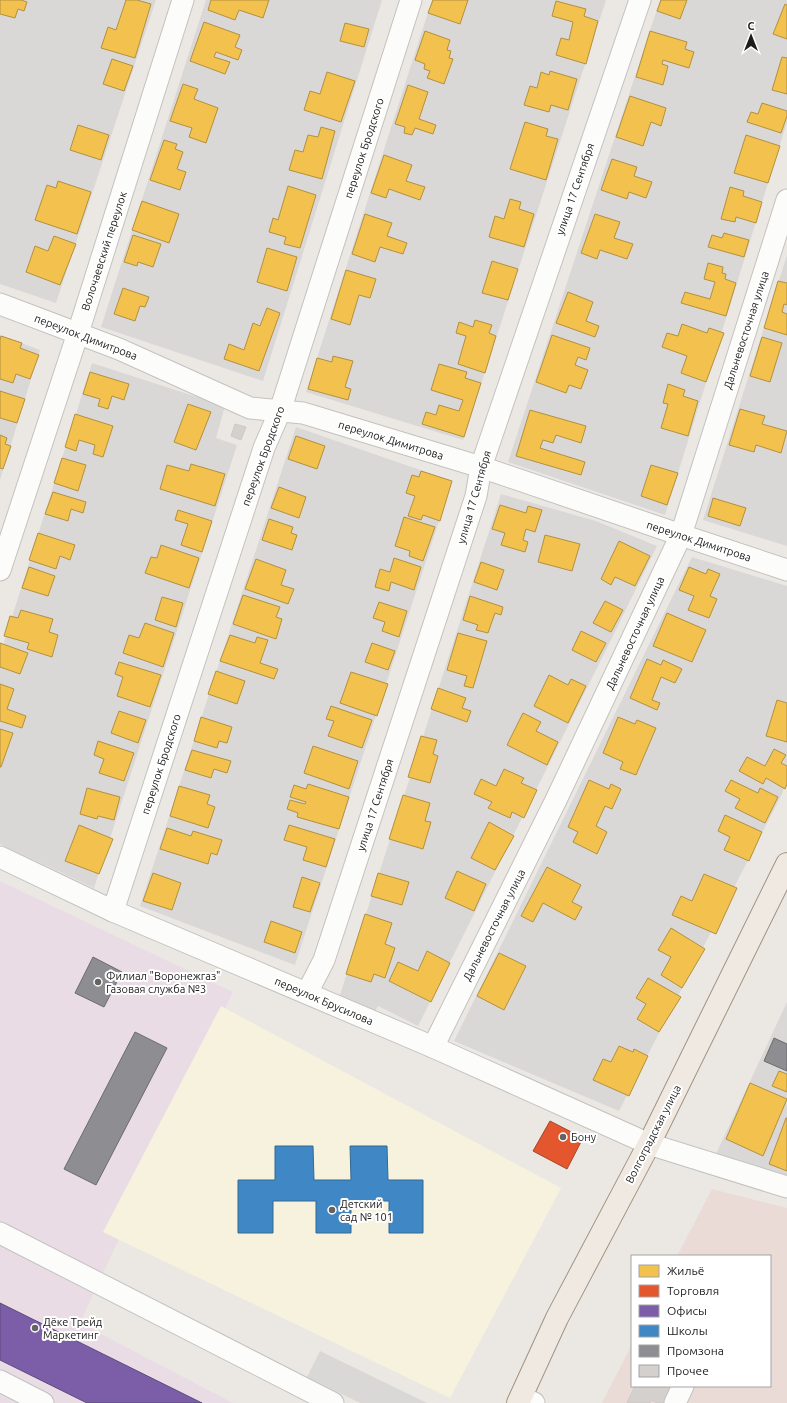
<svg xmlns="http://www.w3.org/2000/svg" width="787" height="1403" font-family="Ubuntu,sans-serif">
<rect width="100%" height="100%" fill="#ebe8e4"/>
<g fill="#dad8d6">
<polygon points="0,0 156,0 56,303 0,284"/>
<polygon points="206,0 382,0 263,381 101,327"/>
<polygon points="432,0 606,0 463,440 306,392"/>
<polygon points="660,0 787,0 787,122 665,515 508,462"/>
<polygon points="787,255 787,546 703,520"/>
<polygon points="0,335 40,350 0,480"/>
<polygon points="92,363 225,406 216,438 237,445 94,888 0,844 0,655"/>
<polygon points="296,427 452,481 295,965 140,906"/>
<polygon points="501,494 596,521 657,546 606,650 418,1026 378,1006 375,1011 339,998"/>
<polygon points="692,557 787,586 787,778 782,794 619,1111 454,1041"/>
<polygon points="787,1002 787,1176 716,1154"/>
</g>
<polygon fill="#e9dce5" points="0,881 233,992 80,1323 233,1403 0,1403"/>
<polygon fill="#f6f2de" points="221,1006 561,1188 450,1398 103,1232"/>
<polygon fill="#d9d8d6" points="320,1351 427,1403 360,1403 307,1377"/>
<polygon fill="#eadbd7" points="712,1189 787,1208 787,1403 602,1403 632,1344 632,1386 770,1386 770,1256 677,1256"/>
<g fill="#f2c14e" stroke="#b2903f">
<polygon points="0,0 21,0 27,2 24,11 18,9 15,18 0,14"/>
<polygon points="126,0 137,0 151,4 135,58 101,48 108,27 116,30"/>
<polygon points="211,0 269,0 263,18 239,10 235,20 208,10"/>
<polygon points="433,0 468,0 460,24 428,13"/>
<polygon points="661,0 687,0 680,19 657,11"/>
<polygon points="556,1 586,9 584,16 598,21 586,64 556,55 561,38 569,40 573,22 552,16"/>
<polygon points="785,4 787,5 787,39 773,34"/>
<polygon points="204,22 240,35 235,47 242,50 238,60 216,52 214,57 230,62 225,74 190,61"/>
<polygon points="345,23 369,29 364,47 340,41"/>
<polygon points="425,31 450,40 447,50 451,51 449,58 453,59 444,84 427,78 430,71 424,69 425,64 415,60"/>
<polygon points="650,31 687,42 685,49 694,52 689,68 663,60 662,64 668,66 663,85 636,77"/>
<polygon points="782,57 787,58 787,94 772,90"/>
<polygon points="112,59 133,66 124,91 103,84"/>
<polygon points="550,71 577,79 568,110 551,105 549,112 524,105 530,86 537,88 541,72 549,75"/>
<polygon points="327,72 355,81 341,122 304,110 310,91 320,94"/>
<polygon points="183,84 198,89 194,99 218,108 206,143 189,137 192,128 170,121"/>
<polygon points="408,85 428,92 419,119 436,125 433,134 415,128 412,135 404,133 405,127 395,124"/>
<polygon points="630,96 666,108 661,126 651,122 643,146 616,137"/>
<polygon points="762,103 787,111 787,116 781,133 747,122 751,112 758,114"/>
<polygon points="525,122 548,129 546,136 558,139 546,180 510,169"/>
<polygon points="78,125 109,135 101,160 70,150"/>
<polygon points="321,127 335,131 322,179 289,170 295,150 303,152 308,135 318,137"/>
<polygon points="746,135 780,146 768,183 734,173"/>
<polygon points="164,140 177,144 175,149 183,152 177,169 186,172 180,190 150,180"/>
<polygon points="384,155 412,165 406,181 425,187 420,200 389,189 386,198 371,193"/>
<polygon points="612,159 637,167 634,176 652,182 646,198 629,192 627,199 601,190"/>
<polygon points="58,181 91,192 77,234 35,220 47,185 56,188"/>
<polygon points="288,186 316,195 300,248 284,244 286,237 269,232 273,218 278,220"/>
<polygon points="730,187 744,191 743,196 762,202 756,223 736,217 735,222 721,219"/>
<polygon points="510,199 521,202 519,209 534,214 524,247 489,237 495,216 504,219"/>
<polygon points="142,201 179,214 169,243 132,230"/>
<polygon points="365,214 392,223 387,236 407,243 403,254 380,247 375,262 352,254"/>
<polygon points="595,214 620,222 614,238 633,244 627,259 600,250 597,259 581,253"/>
<polygon points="724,233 749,240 744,257 708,247 712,235 722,238"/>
<polygon points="133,235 161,244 153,267 138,262 137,266 124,262"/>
<polygon points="54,236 76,244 60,285 26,272 35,246 48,251"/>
<polygon points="267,248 297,257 287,291 257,282"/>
<polygon points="492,261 518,269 508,300 482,293"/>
<polygon points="708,263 723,267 722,273 726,274 725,279 736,283 726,316 681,303 685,292 710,299 715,282 704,279"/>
<polygon points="346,270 376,279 370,298 359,295 350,325 331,319"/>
<polygon points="778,281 787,283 787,305 784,304 782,312 787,314 787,335 764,328"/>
<polygon points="123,288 149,297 145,307 140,306 135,321 114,314"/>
<polygon points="568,292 593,302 586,321 599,326 595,337 556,323"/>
<polygon points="267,308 280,313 259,371 224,359 229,344 244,350 253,323 260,326"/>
<polygon points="475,320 492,325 489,333 496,336 485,373 458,364 466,336 456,333 459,322 473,327"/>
<polygon points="682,324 707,333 709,328 724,333 706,382 681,373 687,356 662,347 667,333 678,336"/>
<polygon points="552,335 590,348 586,360 578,357 575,365 588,370 581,389 569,385 566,393 536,382"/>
<polygon points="1,336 22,343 20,348 39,355 30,379 16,374 13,383 0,379 0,340"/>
<polygon points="762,337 782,343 770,382 750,376"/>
<polygon points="333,356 353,361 345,387 351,389 348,400 308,389 317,358 332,362"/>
<polygon points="439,364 467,372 465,378 481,383 464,437 422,424 426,412 436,415 439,405 459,411 463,400 431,390"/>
<polygon points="90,372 129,384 124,400 112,396 108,409 98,406 100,399 83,394"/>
<polygon points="668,384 685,390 683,396 698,401 688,436 661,428 668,404 663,403"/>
<polygon points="0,391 25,399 17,423 0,418"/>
<polygon points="188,404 211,412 196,450 174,442"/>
<polygon points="740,409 765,416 762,424 787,431 781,453 756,445 754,452 729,445"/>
<polygon points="530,410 586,426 581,443 556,435 553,443 543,440 540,448 585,462 581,475 516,456"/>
<polygon points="75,414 113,426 103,457 93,454 95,445 79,440 76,451 65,447"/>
<polygon points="0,435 7,438 5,444 11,446 3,469 0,468"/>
<polygon points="296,436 325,446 317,469 288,459"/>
<polygon points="62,458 86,465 78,491 54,483"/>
<polygon points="191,464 225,474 215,506 160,489 167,465 189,471"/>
<polygon points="651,465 678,473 667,505 641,496"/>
<polygon points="421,471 452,481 440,521 423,515 421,520 408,516 415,496 406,493 412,475 419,477"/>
<polygon points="279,487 306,497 299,518 271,508"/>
<polygon points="53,492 86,502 83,513 71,509 68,521 45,514"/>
<polygon points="713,498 746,508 740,526 708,516"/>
<polygon points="500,505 526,513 528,506 542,510 535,532 526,529 523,540 528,542 525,552 501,545 505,533 492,529"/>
<polygon points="178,510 212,521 202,552 181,545 188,524 175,520"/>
<polygon points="404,517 435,527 423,561 409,556 410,551 395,546"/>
<polygon points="269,519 293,527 291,533 297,535 292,550 262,540"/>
<polygon points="38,533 75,545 70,560 60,556 56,569 29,560"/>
<polygon points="545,535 580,544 572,571 538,562"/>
<polygon points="619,541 650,556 635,586 615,577 611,585 601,579"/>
<polygon points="161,545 199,558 189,588 145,573 151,557 157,558"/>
<polygon points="394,558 421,567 414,590 391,582 389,591 375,587 380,569 390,572"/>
<polygon points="256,559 286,570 281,585 294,589 288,604 245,589"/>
<polygon points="481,562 504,570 497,590 474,582"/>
<polygon points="29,567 55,576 48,596 22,588"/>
<polygon points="689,567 706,574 708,569 720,574 710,596 717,599 709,618 688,610 694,596 679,590"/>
<polygon points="243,595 280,607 276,617 282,619 276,639 233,624"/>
<polygon points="470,596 503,607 501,615 495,613 488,633 476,630 478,625 463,620"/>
<polygon points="162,597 183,603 176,627 155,620"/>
<polygon points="605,601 623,610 611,632 593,623"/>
<polygon points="379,602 407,611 399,637 382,631 385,622 373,618"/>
<polygon points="21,610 53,619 49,632 58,635 52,657 27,649 29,643 4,636 10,616 18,618"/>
<polygon points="667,613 706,630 692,662 653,646"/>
<polygon points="145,623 174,633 163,667 123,653 129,635 139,638"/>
<polygon points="581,631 606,643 596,662 572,650"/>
<polygon points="458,633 487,641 473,688 464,686 467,676 447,670"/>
<polygon points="230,635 255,643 257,637 268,640 260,663 278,669 274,679 220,661"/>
<polygon points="0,643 28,653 20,674 0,667"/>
<polygon points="372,643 395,651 388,670 365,662"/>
<polygon points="647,659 661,665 663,660 682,669 675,683 661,677 652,700 660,703 657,710 630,698"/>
<polygon points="119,662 161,675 150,707 117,696 123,677 115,674"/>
<polygon points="216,671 245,681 237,704 208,694"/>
<polygon points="351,672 388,684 377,716 340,703"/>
<polygon points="549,675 568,685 571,679 586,686 568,723 534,706"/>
<polygon points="0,684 14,689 7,709 26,716 22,728 0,721"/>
<polygon points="438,688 466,698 462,708 471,711 467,722 431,709"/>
<polygon points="777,700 787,703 787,742 766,736"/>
<polygon points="331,706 372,720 362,748 328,736 334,721 326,719"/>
<polygon points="119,711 146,720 138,743 111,733"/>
<polygon points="523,713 541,722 536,731 558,742 547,765 507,745"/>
<polygon points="201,717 232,727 227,743 219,741 217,748 194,741"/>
<polygon points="618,717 635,724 637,720 656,728 636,775 620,769 623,762 603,753"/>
<polygon points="0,729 13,733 1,767 0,767"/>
<polygon points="421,736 437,740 433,754 438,756 430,783 408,777"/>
<polygon points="98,741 134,753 124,781 99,773 104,759 94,755"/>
<polygon points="313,746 358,761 349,789 304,773"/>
<polygon points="774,749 786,755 781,763 787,766 787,784 785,789 766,778 763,784 739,771 747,757 765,766"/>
<polygon points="192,750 231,761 227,773 214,769 211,778 185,770"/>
<polygon points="504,769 524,778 521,783 537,790 524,818 512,812 510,818 488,808 492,802 474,794 481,779 496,786"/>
<polygon points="589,780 609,789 611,784 621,789 612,809 605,806 596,826 607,832 597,854 573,842 578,832 568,827"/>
<polygon points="731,780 758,793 760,788 778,797 765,823 735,808 740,799 725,791"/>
<polygon points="308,784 349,797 339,829 297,817 298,813 287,809 290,800 305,804 306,802 290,797 294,785 306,789"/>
<polygon points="179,786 210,795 207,804 215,807 208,828 170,816"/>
<polygon points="87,788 120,797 114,820 98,816 97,819 80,814"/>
<polygon points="403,795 430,803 425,821 431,822 423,849 389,839"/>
<polygon points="725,815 762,832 749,861 724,850 730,837 718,831"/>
<polygon points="489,822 514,836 495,870 471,858"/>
<polygon points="79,825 113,839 99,874 65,861"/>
<polygon points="289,825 335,839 326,867 303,860 307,847 284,840"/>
<polygon points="167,828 191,836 193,831 222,840 217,855 211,853 208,864 160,849"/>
<polygon points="547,867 581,885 572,902 582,907 575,920 543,903 533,922 521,916"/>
<polygon points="457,871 486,884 474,911 445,898"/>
<polygon points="153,873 181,883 172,910 143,901"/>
<polygon points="378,873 409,882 402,905 371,896"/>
<polygon points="704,874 737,888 716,934 672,915 681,896 692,901"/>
<polygon points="302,877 320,883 310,912 293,907"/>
<polygon points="365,914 392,923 385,944 395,948 385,978 374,974 371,982 346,974"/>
<polygon points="271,921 302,932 295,953 264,942"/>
<polygon points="671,928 705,949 682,988 661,975 671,957 658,950"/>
<polygon points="427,951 450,963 431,1002 389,981 398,962 418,971"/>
<polygon points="499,953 526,966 504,1010 477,996"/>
<polygon points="648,978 681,997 659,1032 637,1019 646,1004 636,998"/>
<polygon points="619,1046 633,1052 634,1049 648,1056 629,1096 593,1080 603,1059 611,1062"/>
<polygon points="779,1071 787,1074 787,1092 772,1086"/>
<polygon points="750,1083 787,1099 763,1156 726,1139"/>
<polygon points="786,1118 787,1118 787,1171 769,1164"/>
</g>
<polygon fill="#e4572e" stroke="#a84529" points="550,1121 583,1138 567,1169 533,1151"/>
<polygon fill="#7b5ea7" stroke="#5e4a7d" points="0,1303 202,1403 87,1403 0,1360"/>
<polygon fill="#3f88c5" stroke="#346892" points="275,1146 313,1146 314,1180 351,1180 350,1146 387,1146 388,1180 423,1180 423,1233 389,1233 389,1201 351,1201 351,1233 316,1233 316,1201 273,1201 273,1233 238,1233 238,1180 275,1180"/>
<g fill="#8d8d92" stroke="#6b6b6f">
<polygon points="93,957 122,972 104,1007 75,993"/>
<polygon points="135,1032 167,1048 96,1185 64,1169"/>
<polygon points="774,1038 787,1044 787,1071 764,1061"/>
</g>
<g fill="#d3d0cd" stroke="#cec9c6">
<polygon points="235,424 246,427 241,440 231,436"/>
<polygon points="635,1386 671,1386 667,1394 671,1396 667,1403 657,1403 651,1400 650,1403 627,1403"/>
</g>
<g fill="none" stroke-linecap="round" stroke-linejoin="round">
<defs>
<g id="minor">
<polyline points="0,304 119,349 250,408 303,413 481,467 681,535 787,570"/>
<polyline points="0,570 78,333 183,0"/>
<polyline points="0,857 113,911 433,1047 649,1144 787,1187"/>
<polyline points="113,911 264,448 280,411 411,0"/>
<polyline points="307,993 324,960 476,496 481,467 640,0"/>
<polyline points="433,1047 556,800 681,535 787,200"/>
<polyline points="0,1233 333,1403"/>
<polyline points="0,1381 43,1403"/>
<polyline points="521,1397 534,1403"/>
<polyline points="675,1403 683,1386"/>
</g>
<polyline id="major" points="518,1403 557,1318 649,1144 787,864"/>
</defs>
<use href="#minor" stroke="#c3c2c0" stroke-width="23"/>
<use href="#major" stroke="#a19281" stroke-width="24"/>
<use href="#minor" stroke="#fcfcfb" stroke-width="21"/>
<use href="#major" stroke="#f0e9e2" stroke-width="22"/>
</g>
<g fill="#646362" stroke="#fff" stroke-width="1.5">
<circle cx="98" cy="982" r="4"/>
<circle cx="563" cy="1137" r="4"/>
<circle cx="332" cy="1210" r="4"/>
<circle cx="35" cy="1328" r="4"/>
</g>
<g text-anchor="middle" stroke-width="4" stroke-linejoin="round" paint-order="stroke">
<g font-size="11" fill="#1c1c1c" stroke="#fff">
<text transform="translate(364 148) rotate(-72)" y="4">переулок Бродского</text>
<text transform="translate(575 189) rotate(-71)" y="4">улица 17 Сентября</text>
<text transform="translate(104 251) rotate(-72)" y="4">Волочаевский переулок</text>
<text transform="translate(746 330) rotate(-72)" y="4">Дальневосточная улица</text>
<text transform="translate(86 337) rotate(21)" y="4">переулок Димитрова</text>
<text transform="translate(391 440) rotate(17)" y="4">переулок Димитрова</text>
<text transform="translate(263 456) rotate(-70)" y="4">переулок Бродского</text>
<text transform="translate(474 497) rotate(-74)" y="4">улица 17 Сентября</text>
<text transform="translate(699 541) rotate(18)" y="4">переулок Димитрова</text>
<text transform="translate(635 633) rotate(-65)" y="4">Дальневосточная улица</text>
<text transform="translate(161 764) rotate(-72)" y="4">переулок Бродского</text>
<text transform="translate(375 805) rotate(-72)" y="4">улица 17 Сентября</text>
<text transform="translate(494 925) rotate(-63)" y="4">Дальневосточная улица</text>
<text transform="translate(324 1001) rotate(23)" y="4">переулок Брусилова</text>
<text transform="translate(653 1134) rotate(-63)" y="4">Волгоградская улица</text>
</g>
<g font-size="11" fill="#1c1c1c" stroke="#fff" text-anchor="start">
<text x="106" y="980">Филиал "Воронежгаз"<tspan x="106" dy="13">Газовая служба №3</tspan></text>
<text x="571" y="1141">Бону</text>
<text x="340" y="1208">Детский<tspan x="340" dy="13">сад № 101</tspan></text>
<text x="43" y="1326">Дёке Трейд<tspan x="43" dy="13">Маркетинг</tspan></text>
</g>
</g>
<rect x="631" y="1255" width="140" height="132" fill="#ffffff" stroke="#a4a4a4"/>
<rect x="639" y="1265" width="20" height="12" fill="#f2c14e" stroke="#a4a4a4"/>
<text x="667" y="1275" font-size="12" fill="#1c1c1c">Жильё</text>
<rect x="639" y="1285" width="20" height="12" fill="#e4572e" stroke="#a4a4a4"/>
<text x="667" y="1295" font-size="12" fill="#1c1c1c">Торговля</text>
<rect x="639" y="1305" width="20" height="12" fill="#7b5ea7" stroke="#a4a4a4"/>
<text x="667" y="1315" font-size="12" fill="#1c1c1c">Офисы</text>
<rect x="639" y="1325" width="20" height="12" fill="#3f88c5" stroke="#a4a4a4"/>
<text x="667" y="1335" font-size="12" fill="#1c1c1c">Школы</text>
<rect x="639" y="1345" width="20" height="12" fill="#8d8d92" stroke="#a4a4a4"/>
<text x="667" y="1355" font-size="12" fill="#1c1c1c">Промзона</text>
<rect x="639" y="1365" width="20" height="12" fill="#d3d0cd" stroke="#a4a4a4"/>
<text x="667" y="1375" font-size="12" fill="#1c1c1c">Прочее</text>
<g transform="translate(751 36)" stroke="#ffffff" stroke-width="3" paint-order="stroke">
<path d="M0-3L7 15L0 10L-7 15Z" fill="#1c1c1c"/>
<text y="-6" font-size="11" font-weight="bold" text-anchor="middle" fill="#1c1c1c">С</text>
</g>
</svg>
